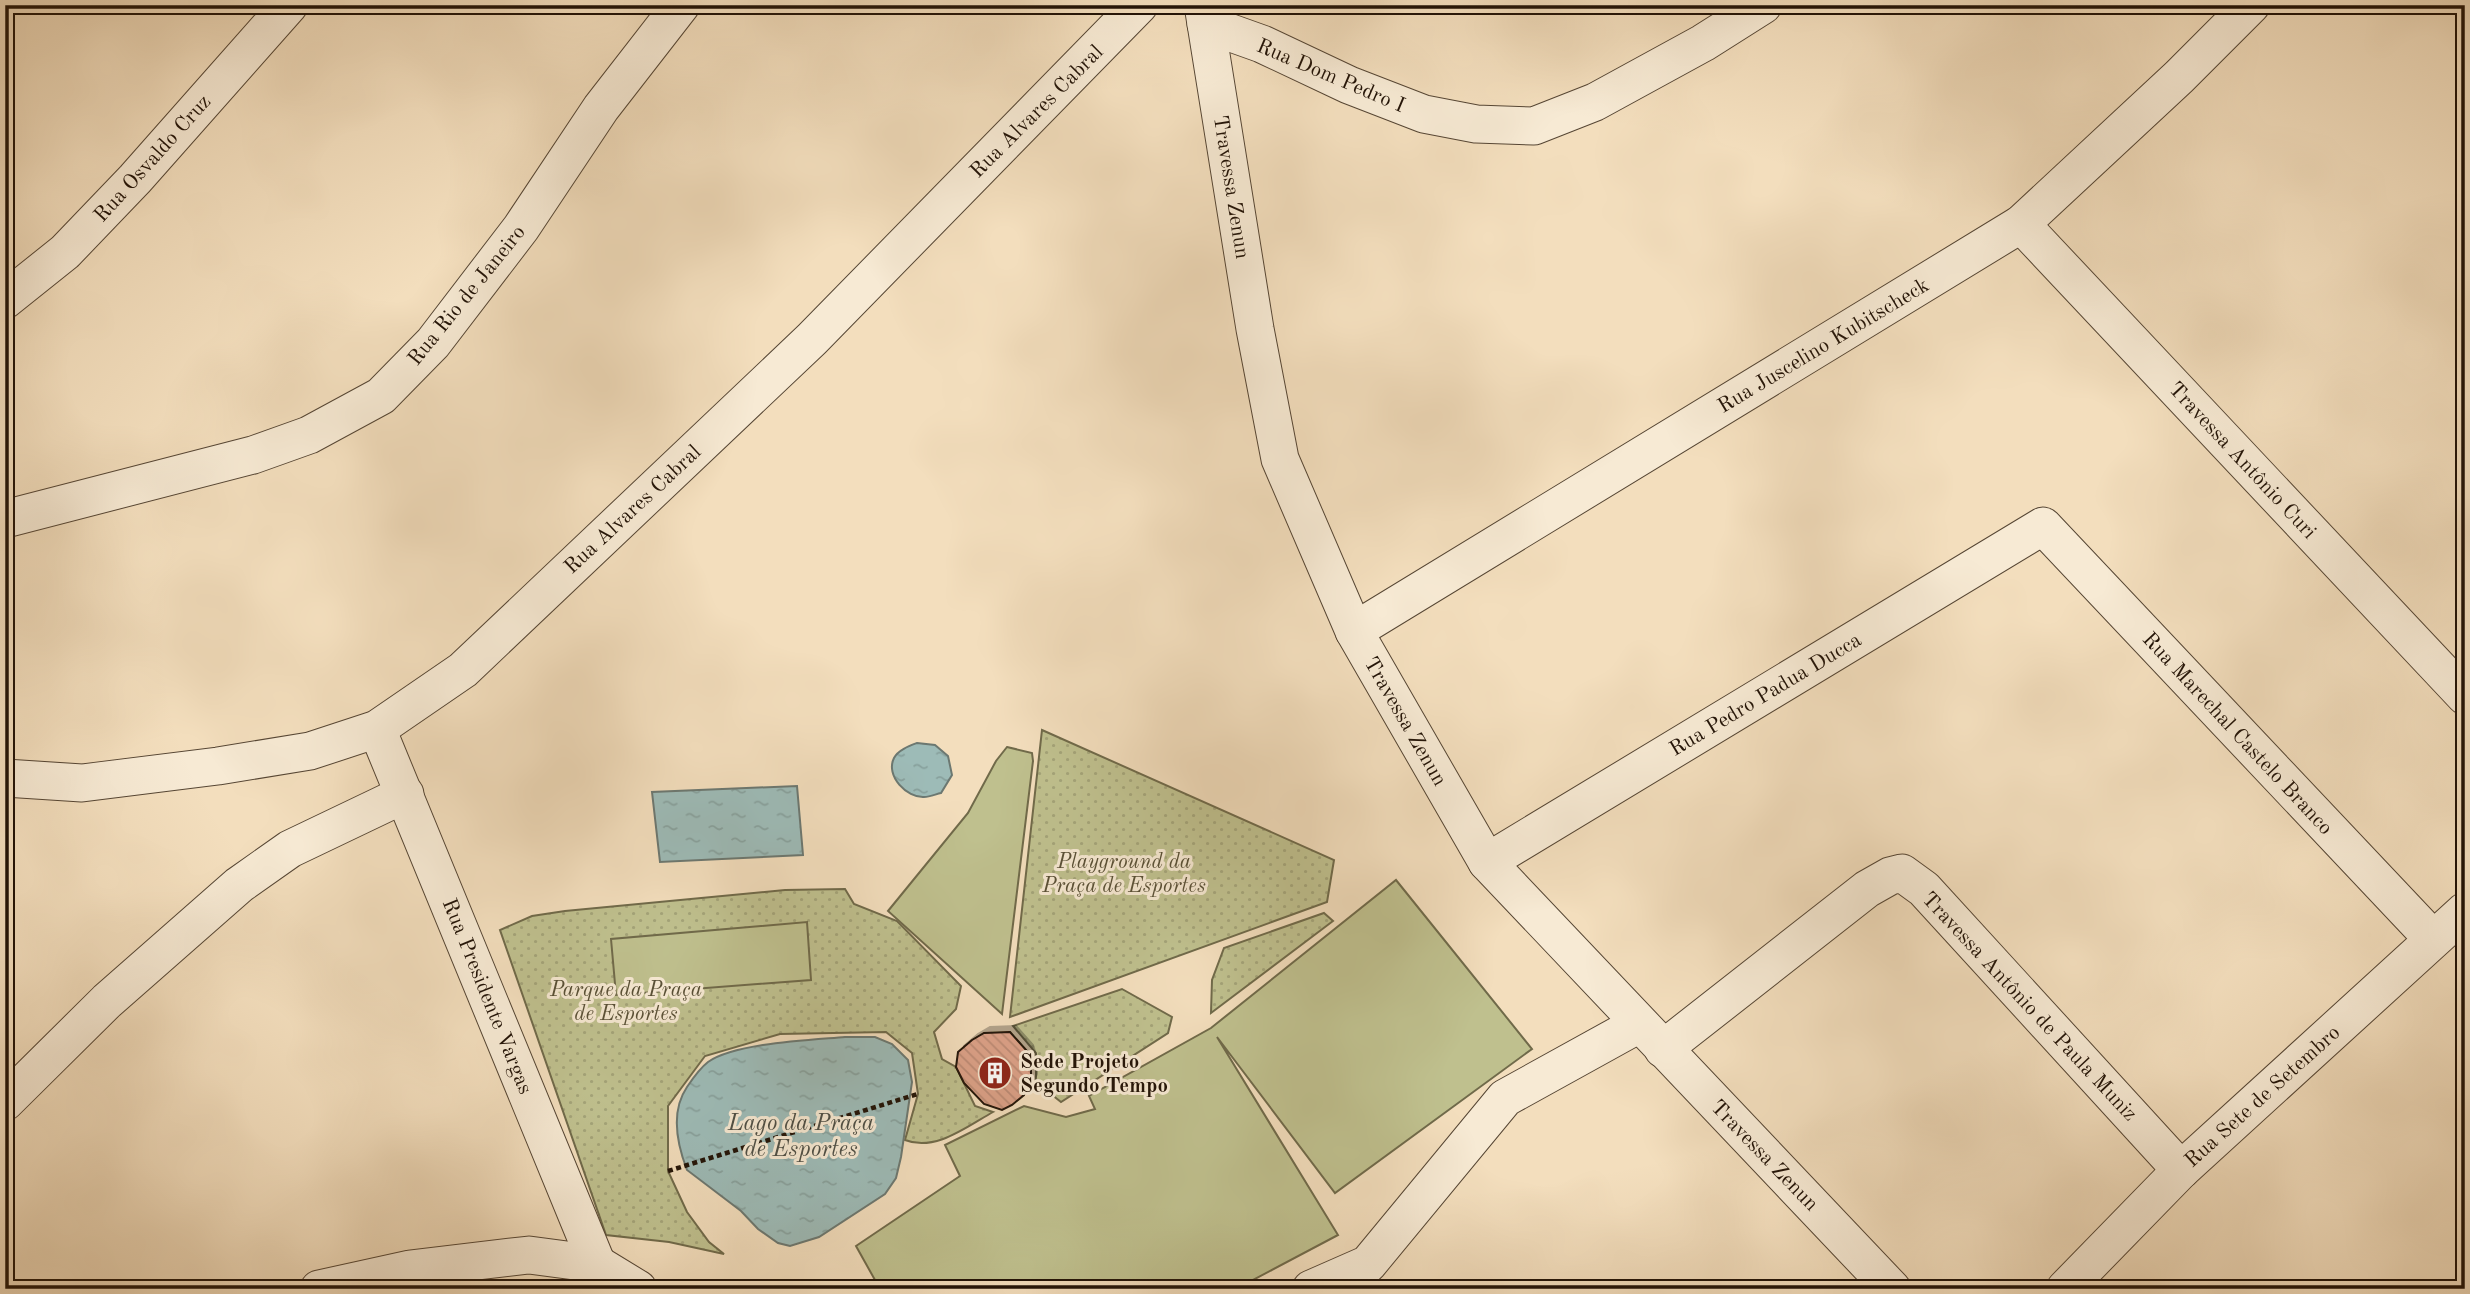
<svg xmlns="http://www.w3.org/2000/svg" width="2470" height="1294" font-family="'Old Standard TT',serif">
<defs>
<pattern id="grass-dots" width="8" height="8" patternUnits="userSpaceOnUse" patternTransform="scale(1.75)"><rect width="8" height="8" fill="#bfc08e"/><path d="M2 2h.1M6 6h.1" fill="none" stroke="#a4a479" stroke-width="1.8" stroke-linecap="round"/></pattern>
<pattern id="water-ripples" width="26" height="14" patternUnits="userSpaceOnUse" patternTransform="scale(1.75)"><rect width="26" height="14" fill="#9dbbb7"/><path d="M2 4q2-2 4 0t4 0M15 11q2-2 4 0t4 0" fill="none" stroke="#87a09c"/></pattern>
<pattern id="building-back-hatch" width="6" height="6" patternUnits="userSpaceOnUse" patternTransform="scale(1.75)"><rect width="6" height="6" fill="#dca188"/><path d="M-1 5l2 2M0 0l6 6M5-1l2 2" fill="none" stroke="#bc8a74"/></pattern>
<filter id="shadow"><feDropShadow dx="6" dy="-6" stdDeviation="0" flood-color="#0004"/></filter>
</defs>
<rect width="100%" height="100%" fill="#f3debd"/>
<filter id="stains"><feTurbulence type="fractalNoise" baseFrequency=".00286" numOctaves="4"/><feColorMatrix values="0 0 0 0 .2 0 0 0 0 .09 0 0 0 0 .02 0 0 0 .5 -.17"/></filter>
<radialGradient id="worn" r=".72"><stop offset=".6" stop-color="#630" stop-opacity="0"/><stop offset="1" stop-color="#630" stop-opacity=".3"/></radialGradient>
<g fill="url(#grass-dots)" stroke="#706a4a" stroke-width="2">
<polygon points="1042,730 1334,860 1327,902 1010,1017"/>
<path d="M845,889L854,904L897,921L961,986L956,1009L934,1032L942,1059L956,1067L975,1106L993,1112C966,1127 935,1152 905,1140L918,1094L912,1053L886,1032L780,1034L705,1056L668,1106V1171L687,1212L709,1242L724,1254L669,1242L606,1235L500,930L532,916L565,911L785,890Z"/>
<polygon points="1324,913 1333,921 1211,1013 1212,980 1224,948"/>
<polygon points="1122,989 1172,1017 1168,1033 1061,1102 1036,1082 1036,1053 1013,1026"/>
</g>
<g fill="#bfc08e" stroke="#706a4a" stroke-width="2">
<polygon points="1007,747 1032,753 1033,761 1002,1014 888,911 968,813 996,761"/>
<polygon points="1396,880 1532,1049 1335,1193 1217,1037 1338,1235 1236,1289 880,1289 856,1246 960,1176 945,1145 1024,1106 1066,1117 1095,1109 1089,1096 1211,1028"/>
<polygon points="807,922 811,980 616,995 611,939"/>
</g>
<g fill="url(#water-ripples)" stroke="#6c7871" stroke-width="2">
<path d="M917,743L935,745L948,756L952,775L941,793C936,794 930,797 924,797C907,798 885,776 894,758C898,750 909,746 917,743Z"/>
<polygon points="797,786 803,855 660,862 652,792"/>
<path d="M845,1037H875L892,1044L908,1060L912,1082L901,1157L896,1178L885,1194L819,1237L790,1246L778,1243L758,1229L741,1211L687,1170C677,1144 670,1112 687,1087C693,1078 699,1069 708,1062C735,1043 811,1040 845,1037Z"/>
</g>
<polygon fill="url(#building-back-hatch)" stroke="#221307" stroke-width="2" filter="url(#shadow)" points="1010,1032 1027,1051 1031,1064 1031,1080 1024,1095 1012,1105 1002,1110 984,1104 964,1083 956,1067 958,1052 972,1040 984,1033"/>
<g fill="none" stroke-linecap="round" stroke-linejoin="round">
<defs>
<g id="minor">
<polyline points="1203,5 1255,329 1280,459 1354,631 1487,862 1892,1289"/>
<polyline points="1206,24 1262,44 1349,85 1424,114 1476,124 1534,126 1595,102 1703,43 1763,5"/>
<polyline points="2021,224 2465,696"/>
<polyline points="5,300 65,252 135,179 289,5"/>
<polyline points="5,519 253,455 309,435 381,396 433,343 521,228 601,108 681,5"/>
<polyline points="1354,631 2021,224 2179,77 2251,5"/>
<polyline points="377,729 597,1264"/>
<polyline points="5,778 82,783 218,766 310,751 377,729 463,670 812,339 1139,5"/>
<polyline points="1487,862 2043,526 2433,939"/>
<polyline points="1663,1049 1867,889 1890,876 1902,873 1924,889 2181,1170"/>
<polyline points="5,1102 107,1001 239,885 290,849 405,794"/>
<polyline points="319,1289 410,1269 529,1255 597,1264 638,1289"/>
<polyline points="1311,1289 1368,1264 1505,1098 1639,1024"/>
<polyline points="2065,1289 2181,1170 2465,911"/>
</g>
</defs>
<use href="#minor" stroke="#564634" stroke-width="39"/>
<polyline stroke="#221307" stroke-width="4.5" stroke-dasharray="5 3.5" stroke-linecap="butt" points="668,1171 918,1094"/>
<use href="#minor" stroke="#f7ead4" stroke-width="37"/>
</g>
<defs>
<symbol id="building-disc" viewBox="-11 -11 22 22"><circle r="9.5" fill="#8f2418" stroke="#f7ead4"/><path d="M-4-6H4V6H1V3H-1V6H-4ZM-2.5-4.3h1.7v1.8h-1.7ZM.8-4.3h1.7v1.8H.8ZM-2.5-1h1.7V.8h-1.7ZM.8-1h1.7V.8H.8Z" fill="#fff"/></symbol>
</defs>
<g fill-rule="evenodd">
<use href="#building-disc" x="976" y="1054" width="38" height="38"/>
</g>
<g text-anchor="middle" stroke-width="6" stroke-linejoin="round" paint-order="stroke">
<g font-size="21" fill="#221307" stroke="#f7ead4">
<text transform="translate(1331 75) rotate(23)" y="7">Rua Dom Pedro I</text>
<text transform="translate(1036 111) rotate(-45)" y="7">Rua Alvares Cabral</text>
<text transform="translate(152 158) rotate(-48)" y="7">Rua Osvaldo Cruz</text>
<text transform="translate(1232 187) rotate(81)" y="7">Travessa Zenun</text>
<text transform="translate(466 295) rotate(-51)" y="7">Rua Rio de Janeiro</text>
<text transform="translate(1823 345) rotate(-31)" y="7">Rua Juscelino Kubitscheck</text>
<text transform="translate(2243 460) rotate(47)" y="7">Travessa Antônio Curi</text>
<text transform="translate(632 509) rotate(-43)" y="7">Rua Alvares Cabral</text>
<text transform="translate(1765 694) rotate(-31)" y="7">Rua Pedro Padua Ducca</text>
<text transform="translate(1406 721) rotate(60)" y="7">Travessa Zenun</text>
<text transform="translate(2238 733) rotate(47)" y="7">Rua Marechal Castelo Branco</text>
<text transform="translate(488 996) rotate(68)" y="7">Rua Presidente Vargas</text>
<text transform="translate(2030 1006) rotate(47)" y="7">Travessa Antônio de Paula Muniz</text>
<text transform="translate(2262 1096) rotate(-42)" y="7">Rua Sete de Setembro</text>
<text transform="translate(1765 1155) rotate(46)" y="7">Travessa Zenun</text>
</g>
<g font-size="21" font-style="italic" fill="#595036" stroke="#f7ead4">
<text x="1124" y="868">Playground da<tspan x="1124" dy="24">Praça de Esportes</tspan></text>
<text x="626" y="996">Parque da Praça<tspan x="626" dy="24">de Esportes</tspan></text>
</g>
<g font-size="21" font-weight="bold" fill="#221307" stroke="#f7ead4" text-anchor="start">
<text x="1020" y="1068">Sede Projeto<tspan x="1020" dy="24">Segundo Tempo</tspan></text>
</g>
<g font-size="23" font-style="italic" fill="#4d4e45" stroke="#f7ead4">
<text x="801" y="1130">Lago da Praça<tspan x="801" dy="26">de Esportes</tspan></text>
</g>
</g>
<rect width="2470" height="1294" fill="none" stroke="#f3debd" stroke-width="28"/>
<rect x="7" y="7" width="2456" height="1280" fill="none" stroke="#221307" stroke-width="3.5"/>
<rect x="14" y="14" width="2442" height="1266" fill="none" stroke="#221307" stroke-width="2"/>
<rect width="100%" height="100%" filter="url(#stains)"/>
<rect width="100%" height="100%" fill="url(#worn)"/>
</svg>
